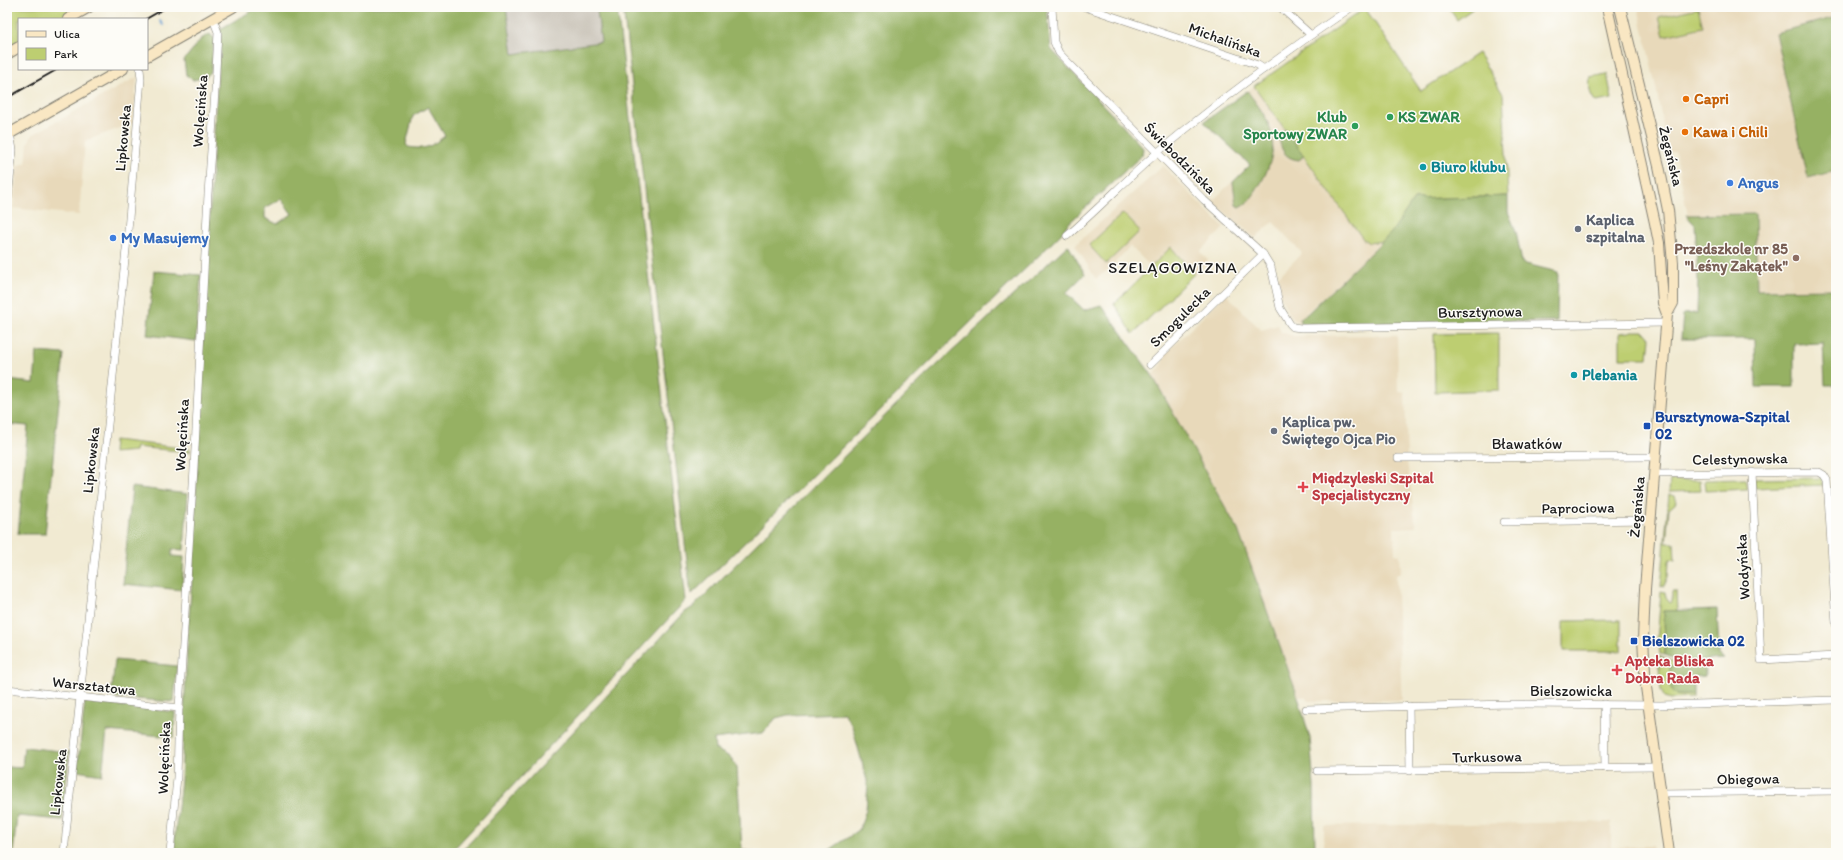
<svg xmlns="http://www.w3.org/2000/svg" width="1843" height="860" font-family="Itim,sans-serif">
<rect width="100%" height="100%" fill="#fdfcf7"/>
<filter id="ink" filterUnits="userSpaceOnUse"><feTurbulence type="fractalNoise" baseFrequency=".025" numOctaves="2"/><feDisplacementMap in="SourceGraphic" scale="8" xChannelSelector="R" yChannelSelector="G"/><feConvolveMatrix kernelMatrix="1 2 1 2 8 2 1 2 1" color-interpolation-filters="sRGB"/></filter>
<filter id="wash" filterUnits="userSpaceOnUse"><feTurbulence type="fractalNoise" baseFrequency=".012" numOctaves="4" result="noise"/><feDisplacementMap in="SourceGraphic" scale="16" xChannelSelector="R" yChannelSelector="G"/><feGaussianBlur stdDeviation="0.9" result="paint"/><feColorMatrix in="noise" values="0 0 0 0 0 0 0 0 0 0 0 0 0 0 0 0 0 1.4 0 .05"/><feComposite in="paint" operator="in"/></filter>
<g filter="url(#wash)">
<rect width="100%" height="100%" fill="#f1ead2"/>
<g fill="#e8d9ba">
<polygon points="1638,7 1836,7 1836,289 1757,290 1755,214 1688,215 1675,151 1668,153 1656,87"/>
<polygon points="137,77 133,123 85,141 79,215 13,208 17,166 26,163 28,143 32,135"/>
<polygon points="1254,86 1363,239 1369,243 1383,241 1300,319 1300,324 1292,319 1280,295 1279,280 1277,278 1302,253 1273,222 1255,238 1212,201 1250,165 1204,122"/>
<polygon points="1163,166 1224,228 1200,252 1208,260 1170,297 1116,306 1114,304 1151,267 1130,246 1109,269 1096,279 1075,245"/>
<polygon points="1226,294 1261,330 1278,325 1281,332 1293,336 1397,335 1398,391 1405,392 1407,461 1416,527 1394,528 1395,554 1400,555 1401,573 1396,575 1402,700 1308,701 1305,697 1298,697 1238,530 1152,375 1158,370 1163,363 1164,355"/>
<polygon points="1611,822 1611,847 1653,846 1654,853 1324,853 1324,826"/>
</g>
<polygon fill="#c9c3b8" points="506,7 597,7 601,42 512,54"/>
<g fill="#bdce71" stroke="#6c7546">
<polygon points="7,7 81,7 60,19 19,19 19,42 7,49"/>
<polygon points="1448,7 1475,7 1457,20"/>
<polygon points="1365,8 1421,91 1478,53 1503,94 1508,196 1414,199 1392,233 1383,241 1369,243 1363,239 1254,86"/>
<polygon points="1698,8 1703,27 1664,36 1659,17"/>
<path d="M1607,74L1612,99L1596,102C1589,94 1589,88 1590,77Z"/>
<polygon points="1123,213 1140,231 1106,264 1089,245"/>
<polygon points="1171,247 1194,274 1133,334 1114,304"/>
<polygon points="1631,331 1644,331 1650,338 1648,358 1620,358 1620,333 1630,332"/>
<polygon points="1499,333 1499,390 1435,392 1434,334"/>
<polygon points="114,440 190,449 190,452 136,447 135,451 113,453"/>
<polygon points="1822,478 1824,485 1755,488 1754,479"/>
<polygon points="1746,479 1748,489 1706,491 1705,480"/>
<polygon points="1670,480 1700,480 1701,491 1669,492"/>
<polygon points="1669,494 1675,496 1677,502 1669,509 1666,543 1674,543 1675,560 1670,559 1669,561 1668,577 1664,586 1661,587"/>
<polygon points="1661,591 1665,592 1666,598 1670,603 1672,602 1672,591 1676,591 1677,611 1664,611 1665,655 1660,654 1659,643 1657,643"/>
<polygon points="1621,620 1621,651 1563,651 1563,621"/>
<polygon points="1658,656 1685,666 1670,667 1676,695 1693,695 1693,698 1671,699 1664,697 1661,690"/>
</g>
<g fill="#96b163" stroke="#596640" fill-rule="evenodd">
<path d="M259,7H506L513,54L601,42L597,10L605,7H617L686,600L450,853H173L181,780L188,627L193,569L201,370L220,29ZM428,107L445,136C429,147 427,150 408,147L406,144L413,116ZM281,199L292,214L277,224L265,218V208Z"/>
<polygon points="623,7 1047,7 1051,49 1143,148 1142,155 1067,225 1061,234 691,595"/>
<polygon points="1836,17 1836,171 1808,178 1775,33"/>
<polygon points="210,34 214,38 211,72 206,77 193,80 186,75 184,60 201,39"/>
<path d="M1247,91C1272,122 1282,144 1262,181C1256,191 1251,202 1240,207L1236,205L1233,182L1250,165L1204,122Z"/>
<path d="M1285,129L1304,156L1299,160C1285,159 1280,149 1279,136Z"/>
<polygon points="1508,196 1508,212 1516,231 1522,263 1558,272 1557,321 1300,324 1300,319 1307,314 1391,233 1414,199"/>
<polygon points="1755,214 1757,290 1836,289 1836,385 1825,385 1823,343 1794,344 1794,387 1756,387 1755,339 1681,339 1683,314 1697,313 1698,278 1695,225 1686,215"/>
<polygon points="1068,245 1085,274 1066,293 1084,310 1101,305 1152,375 1238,530 1298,697 1310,738 1314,786 1315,853 804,853 828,851 859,830 866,810 868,784 852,726 844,713 788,715 776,718 763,733 714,739 715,749 730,757 737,768 742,850 756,853 460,853 685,612 693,607 922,379"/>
<polygon points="154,271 201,275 196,341 147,335"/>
<polygon points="37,352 64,354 45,534 18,534 28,426 7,424 7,380 34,383"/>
<polygon points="132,487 188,494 184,550 172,549 172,556 184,557 182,590 123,584"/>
<polygon points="1717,609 1719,655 1724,659 1684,662 1665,655 1664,611"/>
<polygon points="115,660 177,666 174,702 111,697"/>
<polygon points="1705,665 1705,676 1693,677 1693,695 1676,695 1671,690 1670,667"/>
<polygon points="85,702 175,712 174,737 107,731 102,775 77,771"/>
<polygon points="24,747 69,752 62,820 17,816 13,853 7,853 7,767 22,768"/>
</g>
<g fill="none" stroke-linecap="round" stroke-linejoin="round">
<g stroke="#679ed4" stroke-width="2">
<polyline points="152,7 154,10"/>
<polyline points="160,21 163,25"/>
</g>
</g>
</g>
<g filter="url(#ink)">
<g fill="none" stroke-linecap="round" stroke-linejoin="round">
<defs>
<g id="street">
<polyline points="1052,7 1054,42 1059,53 1204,200 1263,254 1271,267 1280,308 1290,324 1293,327 1301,328 1667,323"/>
<polyline points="1085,7 1258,65 1264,69"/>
<polyline points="1280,7 1311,35"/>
<polyline points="7,209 13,150 10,133"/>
<path d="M1067,236C1098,209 1127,179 1158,152C1220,100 1285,52 1352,7"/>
<polyline points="1150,365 1263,254"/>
<polyline points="1398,458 1656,457"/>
<polyline points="1752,472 1761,660 1836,656"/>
<polyline points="1655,474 1819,472 1824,475 1827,480 1836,624"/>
<polyline points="1504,522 1651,520"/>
<polyline points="7,689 179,708"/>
<polyline points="1604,704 1605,768"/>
<polyline points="1409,706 1410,771"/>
<polyline points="1306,709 1509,704 1660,705 1836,700"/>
<polyline points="1317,771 1657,767"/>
<polyline points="1660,793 1836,791"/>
<polyline points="64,853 128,230 141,79 140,69"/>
<polyline points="170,853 177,777 179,708 194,468 208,194 215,91 218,32 213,19"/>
</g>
<g id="secondary">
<polyline points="1607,7 1655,223 1659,243 1663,303 1667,314 1645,589 1643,640 1646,687 1669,853"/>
<polyline points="1620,7 1659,166 1668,210 1673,263 1673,303 1667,314"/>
<polyline points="68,19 89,7"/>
<polyline points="7,54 19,47"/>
<polyline points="147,56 233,7"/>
<polyline points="7,135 123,69"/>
</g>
</defs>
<use href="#street" stroke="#868377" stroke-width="8"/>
<use href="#secondary" stroke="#868377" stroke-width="12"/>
<use href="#street" stroke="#fff" stroke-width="7"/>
<use href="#secondary" stroke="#f9e7c3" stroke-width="10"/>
<g stroke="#1c1c1c" stroke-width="2">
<polyline points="146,19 167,7"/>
<polyline points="7,98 58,69"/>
</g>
</g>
</g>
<g fill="#e8710a" stroke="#fdfcf7" stroke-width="1.5">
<circle cx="1686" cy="99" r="4"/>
<circle cx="1685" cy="132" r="4"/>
</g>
<g fill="#2e9e5b" stroke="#fdfcf7" stroke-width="1.5">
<circle cx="1390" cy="117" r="4"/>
<circle cx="1355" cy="126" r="4"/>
</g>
<g fill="#0f9aa8" stroke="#fdfcf7" stroke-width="1.5">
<circle cx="1423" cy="167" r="4"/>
<circle cx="1574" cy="375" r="4"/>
</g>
<g fill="#3f7fe0" stroke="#fdfcf7" stroke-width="1.5">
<circle cx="1730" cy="183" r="4"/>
<circle cx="113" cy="238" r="4"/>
</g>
<g fill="#6b7280" stroke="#fdfcf7" stroke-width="1.5">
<circle cx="1578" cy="229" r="4"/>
<circle cx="1274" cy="431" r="4"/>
</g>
<circle fill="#8d6e63" stroke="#fdfcf7" stroke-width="1.5" cx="1796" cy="258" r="4"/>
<g fill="#1a4fb4" stroke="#fdfcf7" stroke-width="1.5">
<rect x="1643" y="422" width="8" height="8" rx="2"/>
<rect x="1630" y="637" width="8" height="8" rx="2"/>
</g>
<g fill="#e0444e" stroke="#fdfcf7" stroke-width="1.5">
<path d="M1301 481h4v4h4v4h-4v4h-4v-4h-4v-4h4z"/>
<path d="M1615 664h4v4h4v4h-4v4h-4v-4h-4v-4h4z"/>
</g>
<g text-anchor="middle" stroke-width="3" stroke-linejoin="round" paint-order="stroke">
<g font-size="15" fill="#1c1c1c" stroke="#fdfcf7">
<text transform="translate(1225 40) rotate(20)" y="5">Michalińska</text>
<text transform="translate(200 111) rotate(-86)" y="5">Wolęcińska</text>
<text transform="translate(123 138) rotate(-85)" y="5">Lipkowska</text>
<text transform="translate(1671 156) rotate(76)" y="5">Żegańska</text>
<text transform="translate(1180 158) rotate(45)" y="5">Świebodzińska</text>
<text transform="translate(1480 312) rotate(-1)" y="5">Bursztynowa</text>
<text transform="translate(1180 317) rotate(-45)" y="5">Smogulecka</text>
<text transform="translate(182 435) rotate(-87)" y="5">Wolęcińska</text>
<text x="1527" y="449">Bławatków</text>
<text transform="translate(1740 459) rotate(-1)" y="5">Celestynowska</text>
<text transform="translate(91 460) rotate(-84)" y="5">Lipkowska</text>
<text transform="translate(1637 507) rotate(-85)" y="5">Żegańska</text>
<text transform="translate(1578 508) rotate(-1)" y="5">Paprociowa</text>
<text transform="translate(1743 567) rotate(-93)" y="5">Wodyńska</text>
<text transform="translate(94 686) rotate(6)" y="5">Warsztatowa</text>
<text x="1571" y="696">Bielszowicka</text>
<text transform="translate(1487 757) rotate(-1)" y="5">Turkusowa</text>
<text transform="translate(164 758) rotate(-88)" y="5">Wolęcińska</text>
<text transform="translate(1748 779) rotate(-1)" y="5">Obiegowa</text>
<text transform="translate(58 782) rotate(-84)" y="5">Lipkowska</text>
</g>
<g font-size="15" font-weight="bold" fill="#c56008" stroke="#fdfcf7" text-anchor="start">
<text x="1694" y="104">Capri</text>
<text x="1693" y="137">Kawa i Chili</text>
</g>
<g font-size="15" font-weight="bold" fill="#27864d" stroke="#fdfcf7" text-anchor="end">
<text x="1347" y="122">Klub<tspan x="1347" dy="17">Sportowy ZWAR</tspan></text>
<text x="1398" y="122" text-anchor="start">KS ZWAR</text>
</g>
<g font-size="15" font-weight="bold" fill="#0d838f" stroke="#fdfcf7" text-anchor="start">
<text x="1431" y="172">Biuro klubu</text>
<text x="1582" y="380">Plebania</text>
</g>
<g font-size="15" font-weight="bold" fill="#366cbe" stroke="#fdfcf7" text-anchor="start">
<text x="1738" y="188">Angus</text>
<text x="121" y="243">My Masujemy</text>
</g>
<g font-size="15" font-weight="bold" fill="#5b616d" stroke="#fdfcf7" text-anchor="start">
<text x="1586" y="225">Kaplica<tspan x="1586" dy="17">szpitalna</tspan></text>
<text x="1282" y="427">Kaplica pw.<tspan x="1282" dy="17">Świętego Ojca Pio</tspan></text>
</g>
<g font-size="15" font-weight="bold" fill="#785e54" stroke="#fdfcf7" text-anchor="end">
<text x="1788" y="254">Przedszkole nr 85<tspan x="1788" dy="17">"Leśny Zakątek"</tspan></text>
</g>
<g font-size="15" font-weight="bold" fill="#164399" stroke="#fdfcf7" text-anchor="start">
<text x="1655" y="422">Bursztynowa-Szpital<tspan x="1655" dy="17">02</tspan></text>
<text x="1642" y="646">Bielszowicka 02</text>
</g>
<g font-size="15" font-weight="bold" fill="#be3a42" stroke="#fdfcf7" text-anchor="start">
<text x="1312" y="483">Międzyleski Szpital<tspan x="1312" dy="17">Specjalistyczny</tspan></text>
<text x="1625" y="666">Apteka Bliska<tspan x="1625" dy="17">Dobra Rada</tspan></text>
</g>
<g font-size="16" letter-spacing="1" fill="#1c1c1c" stroke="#fdfcf7">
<text x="1173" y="273">SZELĄGOWIZNA</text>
</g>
</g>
<rect width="1843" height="860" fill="none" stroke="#fdfcf7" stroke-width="24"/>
<rect x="18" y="18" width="130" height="52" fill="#fdfcf7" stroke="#a3a29f"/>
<rect x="26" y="31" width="20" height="6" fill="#f9e7c3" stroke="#a3a29f"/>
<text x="54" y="38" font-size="12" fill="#1c1c1c">Ulica</text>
<rect x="26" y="48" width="20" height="12" fill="#bdce71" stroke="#a3a29f"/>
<text x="54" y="58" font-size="12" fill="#1c1c1c">Park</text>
</svg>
